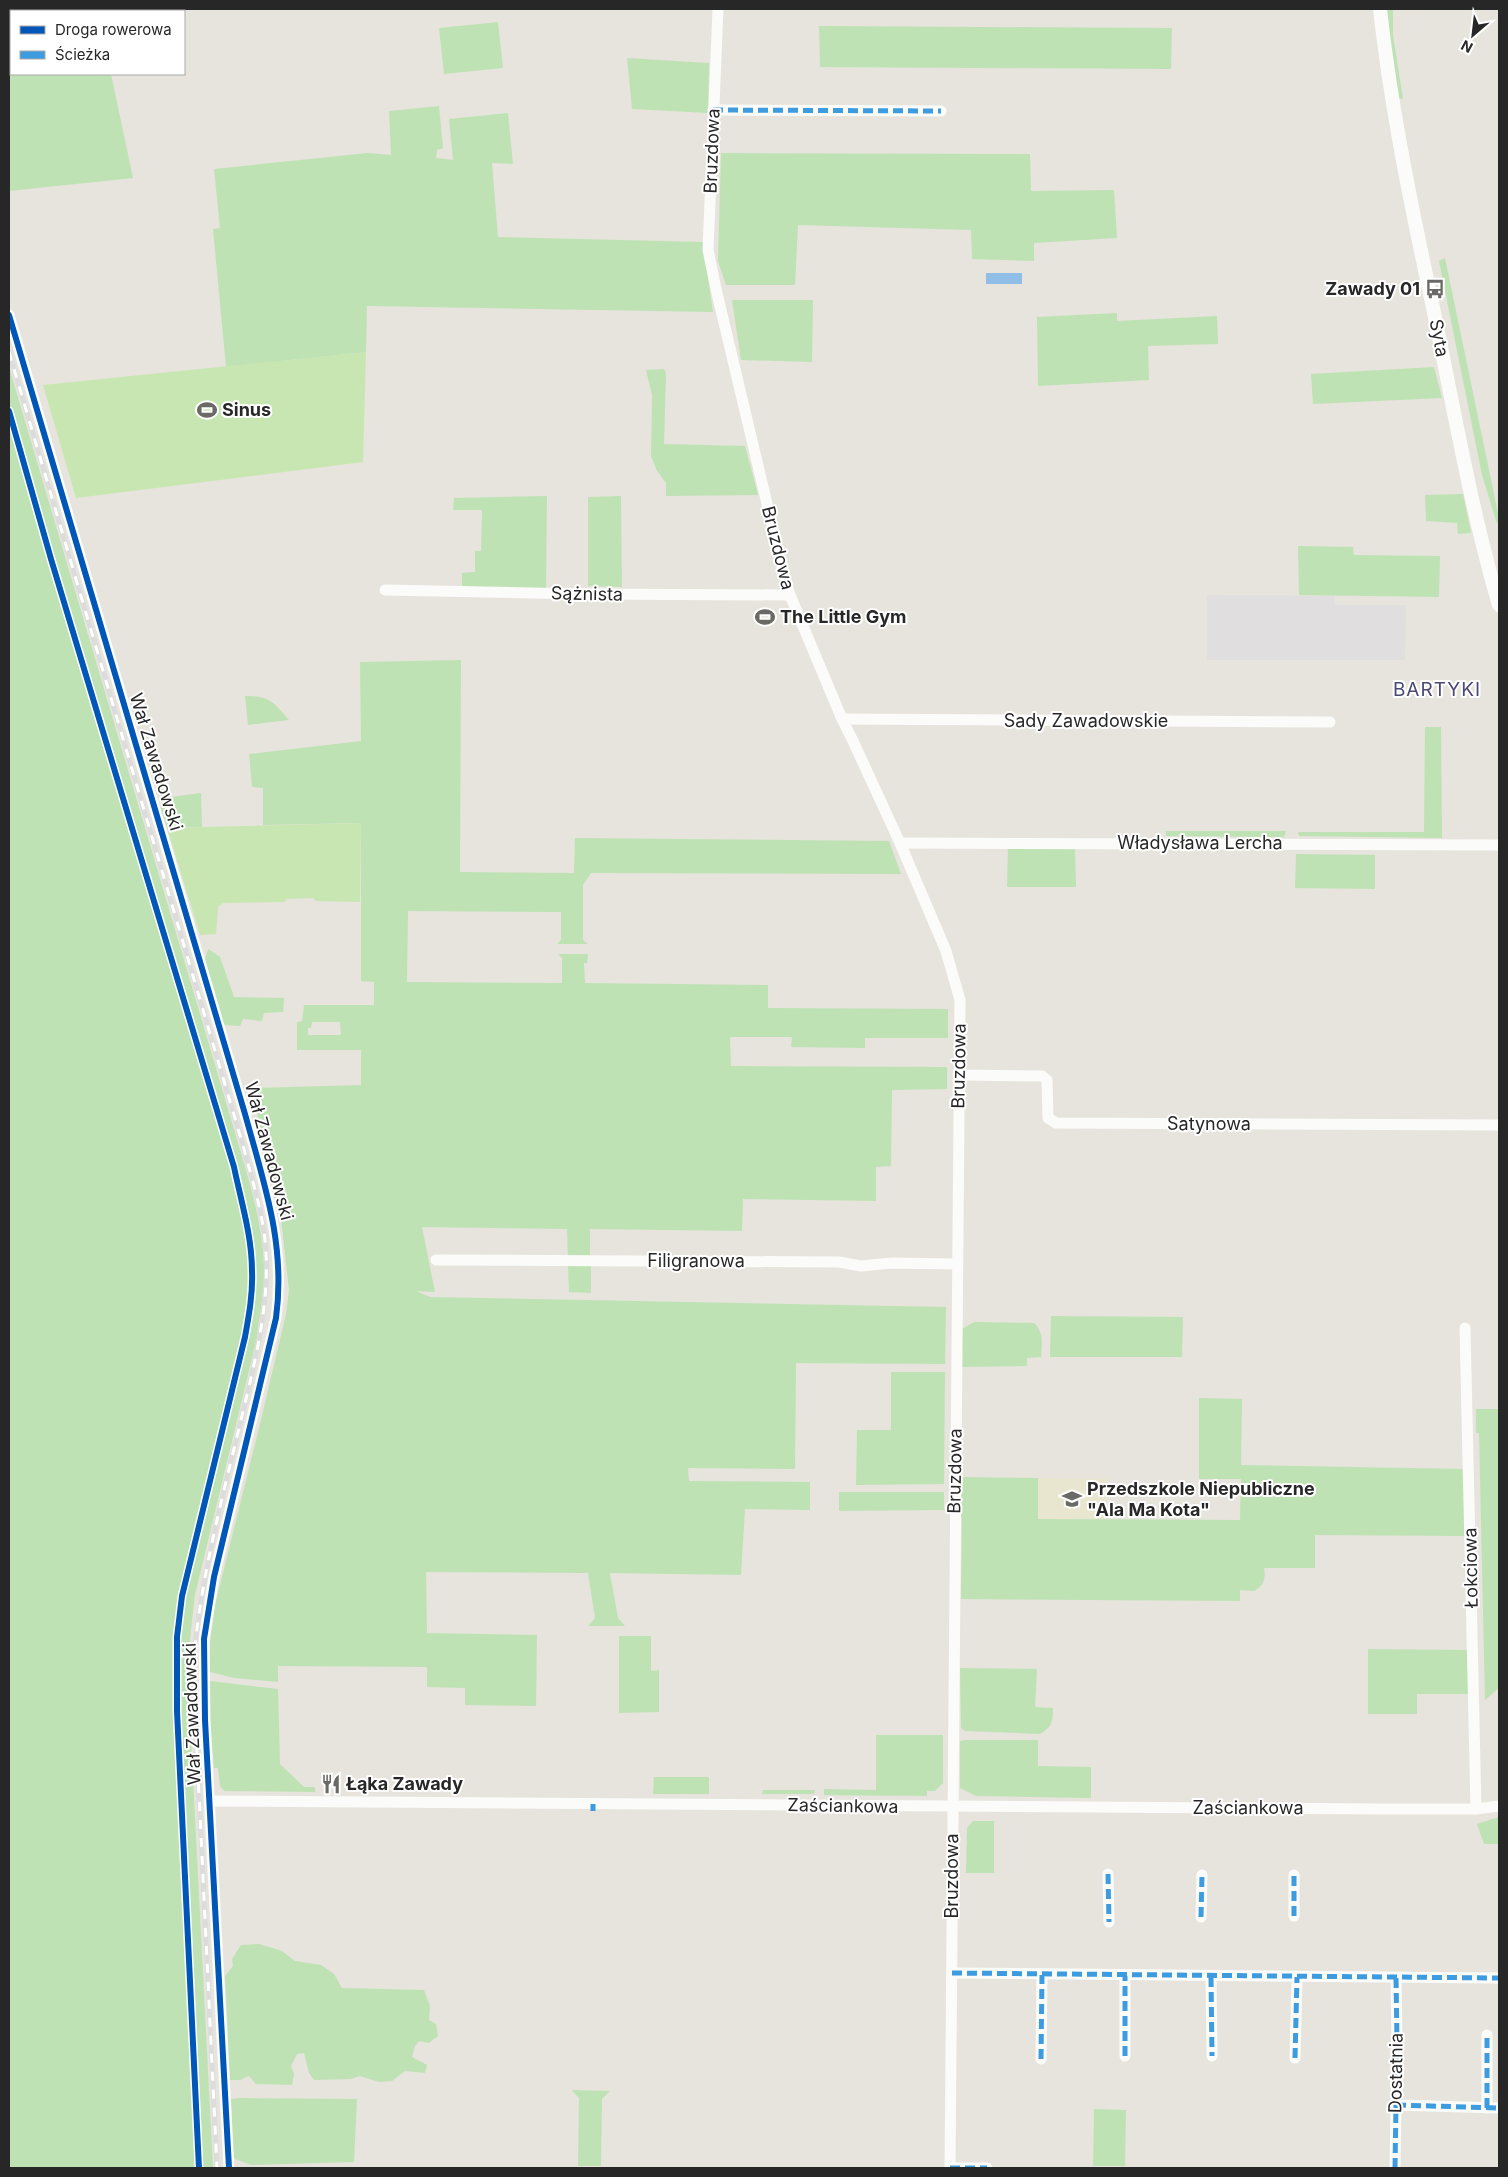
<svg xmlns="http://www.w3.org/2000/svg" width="1508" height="2177" font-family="Inter,sans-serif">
<rect width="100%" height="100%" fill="#e6e4dc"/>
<polygon fill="#e1dedf" points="1207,595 1335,596 1335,605 1406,605 1405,660 1207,660"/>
<rect fill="#e9e6d0" x="1038" y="1478" width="68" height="41"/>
<g fill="#bee2b4" fill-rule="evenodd">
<polygon points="9,9 86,9 73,11 11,11 11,24 9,25"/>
<polygon points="1386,9 1393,9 1393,35 1403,99 1396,98"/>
<polygon points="498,22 503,68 444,74 439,28"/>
<polygon points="819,26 1172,28 1171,69 820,67"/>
<polygon points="9,36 11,36 11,74 111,74 133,178 9,191"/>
<polygon points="627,58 709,63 708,113 632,109"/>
<polygon points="439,106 443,148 437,150 436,158 453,160 449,119 508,113 513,164 492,163 498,237 703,242 713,312 367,306 366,352 226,367 213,229 220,228 214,169 368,153 391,155 389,111"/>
<polygon points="721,153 1030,154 1031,191 1114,190 1117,238 1034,243 1034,261 972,259 971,230 798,225 795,285 726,285 718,261"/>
<polygon points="1445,258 1499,518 1497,524 1482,475 1439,261"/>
<polygon points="732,300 813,300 812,362 741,360"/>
<polygon points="1117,313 1117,321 1217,316 1218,344 1148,346 1149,380 1038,386 1037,317"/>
<path d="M9,367L241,1153C252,1190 262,1226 264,1264C265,1289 260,1313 257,1337L195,1595L190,1638V1720L213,2168H9Z"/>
<polygon points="1434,367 1442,398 1313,404 1311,374"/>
<polygon points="664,369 666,373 664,444 745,446 758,495 666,496 666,483 657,471 651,456 652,395 646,370"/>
<polygon points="1463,494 1471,533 1458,534 1457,523 1426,521 1425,495"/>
<polygon points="547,496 546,591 462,588 462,573 475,572 475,551 481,551 482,510 453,510 454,498"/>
<polygon points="621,496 622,587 588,586 588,497"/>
<polygon points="1298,546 1353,547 1354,555 1440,556 1439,597 1299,595"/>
<path d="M461,660L460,872L574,873L575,838L889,841L901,874L591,873L583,885V940L588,944H557L561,940V912L408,911L407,982L562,983V958L558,954H588L587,963H584L585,983L768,985V1008L948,1009V1038H865V1048L791,1047L792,1037H730L731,1066L947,1067V1089L892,1090L891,1166L876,1167V1201L743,1199L742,1231L590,1229V1257H568L567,1229L422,1227L435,1292L416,1291L430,1297L946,1307L945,1364L796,1363L795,1469L688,1468L689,1481L810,1482V1510L745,1509L741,1575L610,1573L618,1618L625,1626H588L595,1618L588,1573L426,1572L427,1633L537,1635L536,1706L465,1705V1688L427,1687V1667L278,1666V1682L234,1678L210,1672V1643L215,1605L260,1424L286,1314L289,1290L281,1219L261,1137L253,1088L361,1085V1050H297V1022L302,1021L304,1005H374V982L361,981V823L263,825V788L252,787L249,754L361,741L360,662ZM312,1022H340L341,1035H308V1028H311Z"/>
<path d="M245,696C270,696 273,702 289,720L248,725Z"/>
<polygon points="1425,727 1441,727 1442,838 1299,836 1298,832 1424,832"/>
<polygon points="201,793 202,827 167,828 161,810 161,801 171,797"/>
<polygon points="1166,831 1286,831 1284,837 1166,836"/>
<polygon points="1008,847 1075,848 1076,887 1007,887"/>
<polygon points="1296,854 1375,855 1375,889 1295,888"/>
<polygon points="208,949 220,957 234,997 284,998 283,1012 264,1013 262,1021 243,1019 240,1026 224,1025 205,959"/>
<polygon points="568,1264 591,1265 591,1293 569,1292"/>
<polygon points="1051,1316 1183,1317 1182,1357 1050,1357"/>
<path d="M974,1322L1034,1323C1044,1332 1042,1344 1041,1357L1027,1358V1366L962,1367L960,1330Z"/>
<polygon points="891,1372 945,1372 944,1484 856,1485 857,1430 891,1430"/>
<path d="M1199,1398L1242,1399L1241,1465L1464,1469L1466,1536L1315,1535V1568H1264C1266,1578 1264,1586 1254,1591L1240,1590V1601L961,1599L962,1517H960L961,1477L1038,1478V1519L1240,1520L1241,1479H1199Z"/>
<polygon points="1476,1409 1499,1409 1499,1688 1485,1700 1479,1433 1476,1433"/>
<polygon points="839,1492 944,1492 944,1510 839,1511"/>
<polygon points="619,1636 651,1636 651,1671 659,1670 659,1712 619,1713"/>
<polygon points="1368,1649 1469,1650 1469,1694 1417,1694 1417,1714 1368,1714"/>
<path d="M960,1668L1037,1669L1035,1707L1053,1708C1053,1721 1052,1727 1040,1734L965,1731L961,1728Z"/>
<polygon points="210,1681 278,1689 280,1764 304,1787 315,1787 315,1792 224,1791 220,1786 218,1768 214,1768 210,1720"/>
<polygon points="876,1735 943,1735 943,1783 935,1791 927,1791 927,1796 824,1795 824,1789 876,1790"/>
<polygon points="965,1740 1038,1740 1038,1766 1091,1767 1091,1798 976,1796 960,1788 960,1741"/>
<polygon points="654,1777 709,1777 709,1794 653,1794"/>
<polygon points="763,1790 815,1790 814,1794 762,1794"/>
<polygon points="1499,1817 1499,1844 1484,1844 1477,1824"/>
<polygon points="973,1821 994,1821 994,1873 966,1873 967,1828"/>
<polygon points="259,1944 282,1951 295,1961 321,1965 334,1974 342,1988 424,1990 430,2006 429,2020 436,2024 438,2036 429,2043 419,2041 415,2046 412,2057 427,2065 425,2073 405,2071 392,2081 379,2082 360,2076 351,2079 314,2080 309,2073 304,2053 297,2054 291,2066 294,2074 292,2085 256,2084 249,2076 240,2080 230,2080 225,1976 233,1966 232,1959 241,1945"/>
<polygon points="572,2090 610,2091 602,2099 601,2166 578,2166 579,2098"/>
<polygon points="239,2098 357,2099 354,2162 251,2165 233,2158 231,2099"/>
<polygon points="1094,2109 1126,2110 1125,2166 1093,2166"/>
</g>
<g fill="#c8e6b2">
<polygon points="366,352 363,462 76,498 43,385"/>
<polygon points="361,823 360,902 316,901 313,898 287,899 284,902 223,903 218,907 216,934 200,935 167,828"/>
</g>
<rect fill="#90bee7" x="986" y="273" width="36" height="11"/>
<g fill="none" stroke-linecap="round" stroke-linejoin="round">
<g stroke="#fbfbfa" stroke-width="11">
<polyline points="718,9 708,250 716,289 783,571 790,595 842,719 853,741 900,843 946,951 960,1000 950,2168"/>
<polyline points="95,11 106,9"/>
<polyline points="9,31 11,30"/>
<polyline points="713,110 941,111"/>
<path d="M9,315L245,1114C264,1183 286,1245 276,1318L214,1577L204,1639L205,1720L229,2168"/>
<polyline points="385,590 580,594 790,595"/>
<polyline points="842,719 1330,722"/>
<polyline points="900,843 1499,845"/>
<polyline points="958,1075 1042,1076 1047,1080 1048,1118 1056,1123 1499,1125"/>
<polyline points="436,1260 839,1262 861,1266 892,1263 957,1264"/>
<polyline points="1465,1328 1476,1809"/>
<polyline points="210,1801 1379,1809 1476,1809 1499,1806"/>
<polyline points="1108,1874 1109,1922"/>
<polyline points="1294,1916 1294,1875"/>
<polyline points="1201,1917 1202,1875"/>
<polyline points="952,1973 1499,1978"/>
<polyline points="1211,1977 1212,2056"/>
<polyline points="1125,2056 1125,1976"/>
<polyline points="1295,2058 1297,1977"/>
<polyline points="1041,2059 1042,1975"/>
<polyline points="1396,2105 1499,2108"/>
<polyline points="1487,2108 1487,2035"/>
<polyline points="950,2168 987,2168"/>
<polyline points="1395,2168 1397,2042 1396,1978"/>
</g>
<path stroke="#fbfbfa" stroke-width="14" d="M1380,9C1391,108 1411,205 1432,303C1453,403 1470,506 1499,605"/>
<defs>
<path id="rail" d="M9,352L244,1149C253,1183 264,1217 266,1252C269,1310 254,1365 241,1420C221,1503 199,1584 193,1669L217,2168"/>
</defs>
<use href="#rail" stroke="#dcdcdd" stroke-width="5"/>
<use href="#rail" stroke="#fff" stroke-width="3" stroke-dasharray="9" stroke-linecap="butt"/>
<g stroke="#3d9ce0" stroke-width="5" stroke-dasharray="10 5" stroke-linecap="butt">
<polyline points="713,110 941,111"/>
<polyline points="593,1804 593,1811"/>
<polyline points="1108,1874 1109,1922"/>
<polyline points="1294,1916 1294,1875"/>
<polyline points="1201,1917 1202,1875"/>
<polyline points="952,1973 1499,1978"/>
<polyline points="1211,1977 1212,2056"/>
<polyline points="1125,2056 1125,1976"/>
<polyline points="1295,2058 1297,1977"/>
<polyline points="1041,2059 1042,1975"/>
<polyline points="1396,2105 1499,2108"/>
<polyline points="1487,2108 1487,2035"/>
<polyline points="950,2168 987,2168"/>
<polyline points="1395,2168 1397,2042 1396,1978"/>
</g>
<defs>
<g id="cycleway">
<path d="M9,315L245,1114C264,1183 286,1245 276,1318L214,1577L204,1639L205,1720L229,2168"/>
<path d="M9,411L51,559L234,1167C241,1201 252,1236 252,1271C253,1293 249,1315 245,1337L182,1596L177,1637V1711L199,2168"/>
</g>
</defs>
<use href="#cycleway" stroke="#fff" stroke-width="9"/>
<use href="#cycleway" stroke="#0057b8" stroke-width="6"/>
</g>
<defs>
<symbol id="bus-bare" viewBox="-9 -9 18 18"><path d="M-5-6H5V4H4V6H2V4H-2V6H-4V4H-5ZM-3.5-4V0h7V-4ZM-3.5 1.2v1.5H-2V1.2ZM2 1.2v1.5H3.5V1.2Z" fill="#6a6966" stroke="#fff" stroke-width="2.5" paint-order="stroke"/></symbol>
<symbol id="stadium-bare" viewBox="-9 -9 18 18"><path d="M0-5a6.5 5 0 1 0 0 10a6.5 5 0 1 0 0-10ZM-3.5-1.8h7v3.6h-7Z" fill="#6a6966" stroke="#fff" stroke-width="2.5" paint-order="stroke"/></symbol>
<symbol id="school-bare" viewBox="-9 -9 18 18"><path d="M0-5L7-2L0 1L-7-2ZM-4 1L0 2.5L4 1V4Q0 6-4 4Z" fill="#6a6966" stroke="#fff" stroke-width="2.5" paint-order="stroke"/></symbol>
<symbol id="restaurant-bare" viewBox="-9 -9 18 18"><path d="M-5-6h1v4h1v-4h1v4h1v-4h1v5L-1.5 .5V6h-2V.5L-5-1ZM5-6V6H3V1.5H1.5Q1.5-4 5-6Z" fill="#6a6966" stroke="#fff" stroke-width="2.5" paint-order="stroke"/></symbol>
</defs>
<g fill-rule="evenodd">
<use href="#bus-bare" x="1421" y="275" width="28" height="28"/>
<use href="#stadium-bare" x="193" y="396" width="28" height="28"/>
<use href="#stadium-bare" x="751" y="603" width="28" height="28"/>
<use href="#school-bare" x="1058" y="1485" width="28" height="28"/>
<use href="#restaurant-bare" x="317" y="1770" width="28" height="28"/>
</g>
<g text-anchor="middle" stroke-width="4" stroke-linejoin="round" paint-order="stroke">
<g font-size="18" fill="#272727" stroke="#fff">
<text transform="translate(712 151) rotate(-88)" y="6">Bruzdowa</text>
<text transform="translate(1439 338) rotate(79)" y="6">Syta</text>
<text transform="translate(778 548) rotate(76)" y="6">Bruzdowa</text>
<text transform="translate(587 594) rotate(1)" y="6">Sążnista</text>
<text x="1086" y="727">Sady Zawadowskie</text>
<text transform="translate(156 762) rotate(73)" y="6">Wał Zawadowski</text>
<text x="1200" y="849">Władysława Lercha</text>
<text transform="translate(959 1066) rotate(-89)" y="6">Bruzdowa</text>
<text x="1209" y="1130">Satynowa</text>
<text transform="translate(269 1151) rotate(75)" y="6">Wał Zawadowski</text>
<text x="696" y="1267">Filigranowa</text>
<text transform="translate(955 1471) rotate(-89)" y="6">Bruzdowa</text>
<text transform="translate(1471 1568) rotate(-91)" y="6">Łokciowa</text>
<text transform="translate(192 1714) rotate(-92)" y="6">Wał Zawadowski</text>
<text transform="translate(843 1806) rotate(1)" y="6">Zaściankowa</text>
<text x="1248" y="1814">Zaściankowa</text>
<text transform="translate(952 1876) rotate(-90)" y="6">Bruzdowa</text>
<text transform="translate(1396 2073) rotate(-89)" y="6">Dostatnia</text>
</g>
<g font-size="18" font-weight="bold" fill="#272727" stroke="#fff" text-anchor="start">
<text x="1420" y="295" text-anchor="end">Zawady 01</text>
<text x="222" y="416">Sinus</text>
<text x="780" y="623">The Little Gym</text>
<text x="1087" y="1495">Przedszkole Niepubliczne<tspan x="1087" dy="21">"Ala Ma Kota"</tspan></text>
<text x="346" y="1790">Łąka Zawady</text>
</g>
<g font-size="19" letter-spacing="1" fill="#4a4976" stroke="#fff">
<text x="1437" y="696">BARTYKI</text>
</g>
</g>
<rect width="1508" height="2177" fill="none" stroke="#272727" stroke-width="20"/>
<rect x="10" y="10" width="175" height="65" fill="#ffffff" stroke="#a9a9a9"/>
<rect x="20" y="26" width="25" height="8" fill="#0057b8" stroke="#a9a9a9"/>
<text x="55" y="35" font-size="15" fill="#272727">Droga rowerowa</text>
<rect x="20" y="51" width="25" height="8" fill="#3d9ce0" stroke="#a9a9a9"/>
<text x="55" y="60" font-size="15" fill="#272727">Ścieżka</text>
<g transform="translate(1473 35) rotate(208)" stroke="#ffffff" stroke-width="4" paint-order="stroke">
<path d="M0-4L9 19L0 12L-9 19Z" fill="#272727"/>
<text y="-8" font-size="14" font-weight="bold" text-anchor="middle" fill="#272727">N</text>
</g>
</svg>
